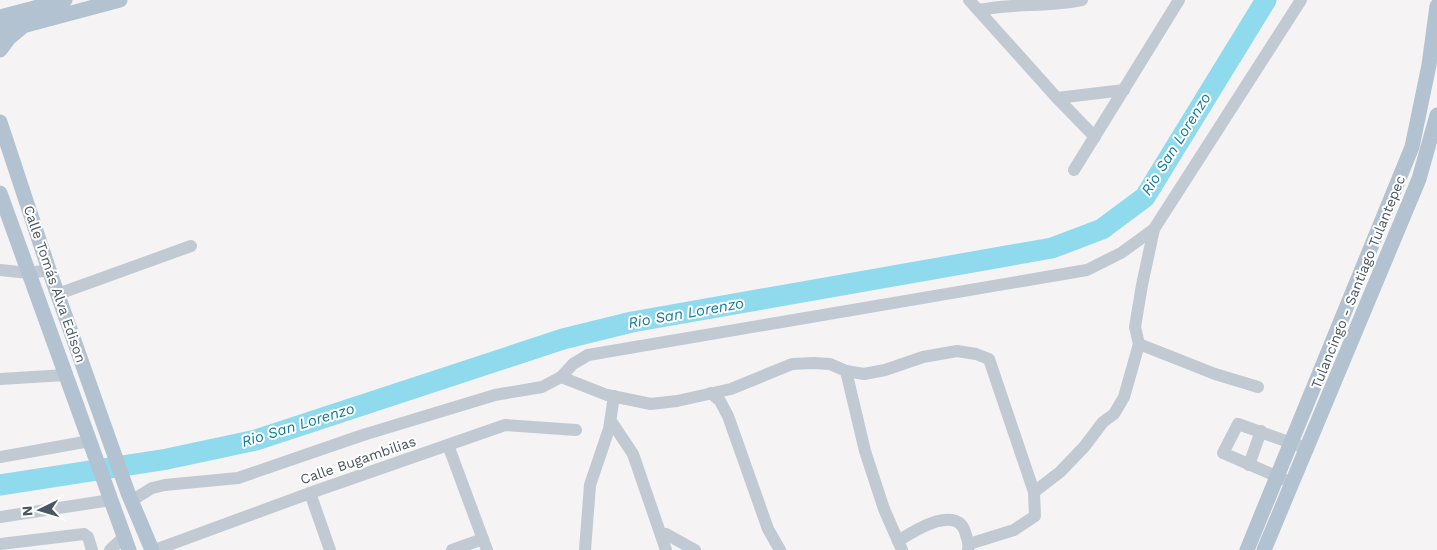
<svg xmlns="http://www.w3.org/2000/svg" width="1437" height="550" font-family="'Work Sans',sans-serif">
<rect width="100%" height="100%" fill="#f5f3f3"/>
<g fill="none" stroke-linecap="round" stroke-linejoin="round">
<polyline stroke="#90daee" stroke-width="21" points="0,485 167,459 256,440 563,339 632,322 1052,248 1102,229 1145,197 1266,0"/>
<g stroke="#c1cad2" stroke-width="12">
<polyline points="969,0 1057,98 1095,137"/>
<path d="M979,10C1013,3 1048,7 1082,0"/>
<polyline points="1057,98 1124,90"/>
<polyline points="1074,170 1179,0"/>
<polyline points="1154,229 1142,285 1135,327 1139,344 1215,374 1258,387"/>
<polyline points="0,270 29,273 49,270"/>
<polyline points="58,294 191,246"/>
<polyline points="846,371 865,451 884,509 902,550"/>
<polyline points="561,377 607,395 651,404 677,401 731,389 792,364 814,363 830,364 846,371 864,374 885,370 923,357 957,351 976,354 989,359 1034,492 1035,516 1014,530 969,544"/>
<polyline points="0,379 66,375"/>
<polyline points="711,393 720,401 728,416 768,529 780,550"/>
<polyline points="611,421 633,454 666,550"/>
<polyline points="448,445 487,550"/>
<polyline points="0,457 90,441"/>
<polyline points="1249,465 1261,431"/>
<polyline points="1292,483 1223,453 1238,424 1308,449"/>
<polyline points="1034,492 1060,472 1084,447 1103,422 1114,414 1124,397 1139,344"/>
<polyline points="310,493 330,550"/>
<polyline points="131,501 152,488 165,485 238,478 363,435 495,395 542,387 561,377 573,364 588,355 1087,270 1121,253 1154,229 1301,0"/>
<polyline points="0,517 111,500"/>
<polyline points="661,534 666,534 695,550"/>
<path d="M898,541C914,531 959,502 966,535C968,540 969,544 968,550"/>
<polyline points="0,544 84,534 88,537 92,550"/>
<polyline points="110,550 124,537"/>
<polyline points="155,550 310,493 505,425 576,430"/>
<polyline points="452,550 483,539"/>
<polyline points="585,550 590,485 609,429 614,396"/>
</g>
<g stroke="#b3c2d1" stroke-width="15">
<polyline points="0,17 65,0"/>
<polyline points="0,32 120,0"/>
<polyline points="0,50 9,38 21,28"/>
<polyline points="0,122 49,270 128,493 152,550"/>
<polyline points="0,193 129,550"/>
<polyline points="1247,550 1412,147 1429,65 1437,6"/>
<polyline points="1264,550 1419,179 1437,115"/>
</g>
</g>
<g text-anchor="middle" stroke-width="4" stroke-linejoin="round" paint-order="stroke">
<g font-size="14" fill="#4a5661" stroke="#fff">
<text transform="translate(1358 282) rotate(-68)" y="5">Tulancingo - Santiago Tulantepec</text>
<text transform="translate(55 284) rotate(71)" y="5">Calle Tomás Alva Edison</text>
<text transform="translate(358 460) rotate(-19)" y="5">Calle Bugambilias</text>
</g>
<g font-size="15" font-style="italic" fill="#0c7c9b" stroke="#fff">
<text transform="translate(1176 144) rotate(-58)" y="5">Rio San Lorenzo</text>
<text transform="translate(686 313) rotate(-10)" y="5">Rio San Lorenzo</text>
<text transform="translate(298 425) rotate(-17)" y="5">Rio San Lorenzo</text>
</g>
</g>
<g transform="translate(40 510) rotate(265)" stroke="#ffffff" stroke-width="4" paint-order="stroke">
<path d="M0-4L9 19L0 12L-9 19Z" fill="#4a5661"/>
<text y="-8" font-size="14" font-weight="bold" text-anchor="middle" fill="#4a5661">N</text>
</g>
</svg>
